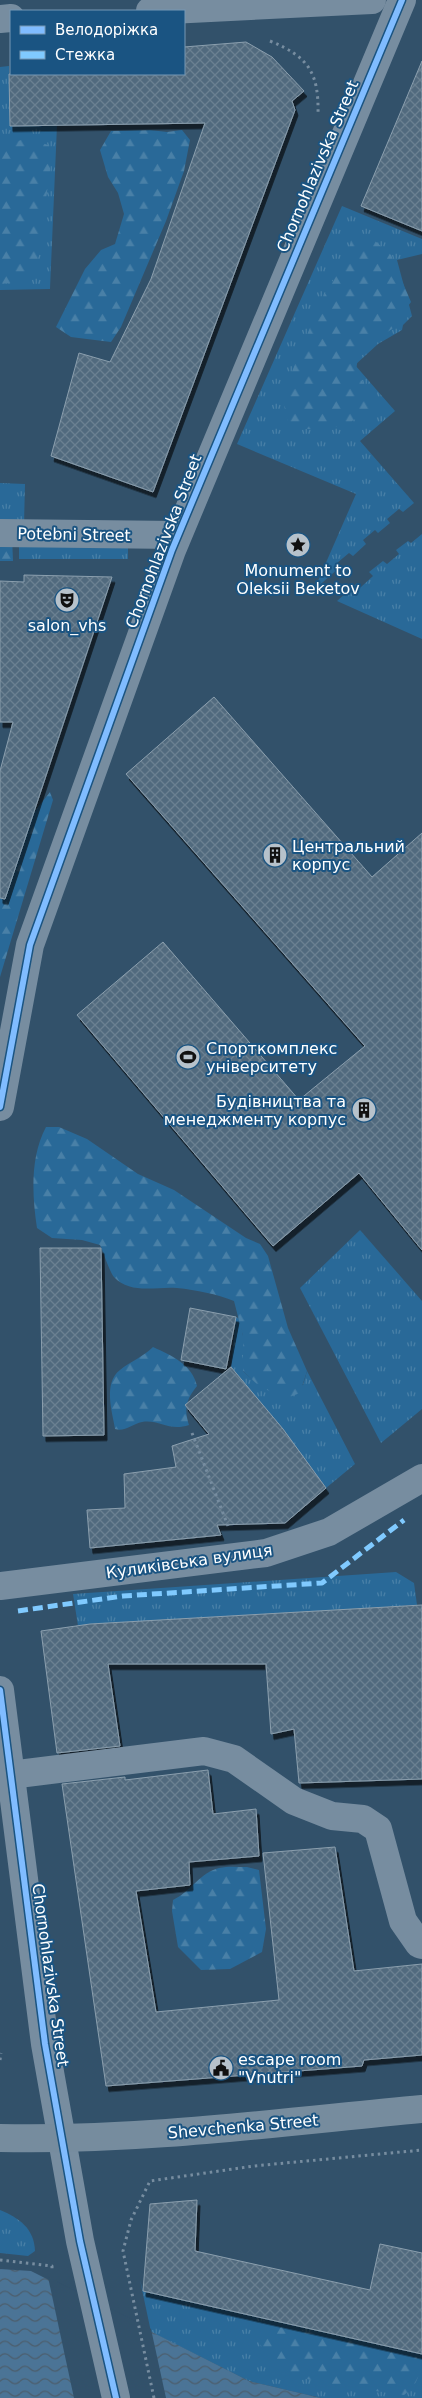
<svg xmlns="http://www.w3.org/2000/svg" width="422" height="2398" font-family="'DejaVu Sans',sans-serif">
<defs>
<pattern id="grass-tufts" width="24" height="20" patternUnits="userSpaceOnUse" patternTransform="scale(1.25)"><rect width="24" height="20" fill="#296998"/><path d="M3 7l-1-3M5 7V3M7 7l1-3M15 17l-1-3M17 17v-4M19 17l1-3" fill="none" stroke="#4980a7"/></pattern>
<pattern id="forest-firs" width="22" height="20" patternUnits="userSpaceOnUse" patternTransform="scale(1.25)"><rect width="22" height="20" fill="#296998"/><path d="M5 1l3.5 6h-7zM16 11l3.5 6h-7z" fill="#4980a7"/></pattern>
<pattern id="water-waves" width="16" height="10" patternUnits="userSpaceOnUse" patternTransform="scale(1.25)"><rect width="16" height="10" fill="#4b7496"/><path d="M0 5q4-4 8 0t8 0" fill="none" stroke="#4c5e6d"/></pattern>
<pattern id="building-cross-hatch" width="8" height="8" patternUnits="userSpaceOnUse" patternTransform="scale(1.25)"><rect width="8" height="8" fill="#516a7e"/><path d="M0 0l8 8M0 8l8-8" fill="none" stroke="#6b8091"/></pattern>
<filter id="shadow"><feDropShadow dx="3" dy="5.5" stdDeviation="0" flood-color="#0009"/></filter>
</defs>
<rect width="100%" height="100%" fill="#32516a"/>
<g fill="url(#grass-tufts)">
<polygon points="9,66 10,126 57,125 50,289 0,290 0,67"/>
<polygon points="342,206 422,239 422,254 397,260 412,316 403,325 402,330 378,344 355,365 395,411 360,441 414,503 403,512 399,509 387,519 390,523 378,533 375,530 363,540 366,544 353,556 349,553 337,563 340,567 314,590 356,494 237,444"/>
<polygon points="0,483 25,484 24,524 0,524"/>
<polygon points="422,534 422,639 337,601 357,583 361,587 373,576 369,572 383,561 387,564 399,554 396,550 408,541 411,543"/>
<rect x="19" y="544" width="109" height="15"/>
<polygon points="360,1230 422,1301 422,1409 381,1443 300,1288"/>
<path d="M236,1317L240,1319L243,1336V1371C268,1395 271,1391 303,1385L307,1371L355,1464L326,1488L284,1431L231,1367Z"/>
<polygon points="396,1572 414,1583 417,1605 78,1626 73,1594"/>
<path d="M0,2210C19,2218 34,2228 35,2251L28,2256L0,2253Z"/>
<polygon points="140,2280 143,2291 422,2353 422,2398 321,2398 249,2381 151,2332"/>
</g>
<g fill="url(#forest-firs)">
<polygon points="150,130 167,132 182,130 190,140 184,171 166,221 121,327 111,342 71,337 56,327 85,269 101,250 115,244 124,214 118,193 108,177 100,150 111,131"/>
<polygon points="26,138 48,145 51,163 36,272 25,282 0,284 0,148"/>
<polygon points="367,234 391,255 411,302 392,329 371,342 358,357 356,371 373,400 371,411 350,422 326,430 289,428 282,396 321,301 343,263 352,239"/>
<polygon points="0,537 12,537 13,561 0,561"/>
<polygon points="50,792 53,800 0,977 0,866 15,869 31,816"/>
<path d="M46,1127H59L87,1139L138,1174L174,1190L246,1238L260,1244L268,1256L288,1328L307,1371L300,1393L284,1399L258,1385L243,1371V1336L234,1301C216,1294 197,1290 177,1288C158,1286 130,1295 114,1277C109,1271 104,1253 100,1245L82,1240L52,1238L37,1228C32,1195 30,1157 46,1127Z"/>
<path d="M153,1347C172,1356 192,1364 197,1386C186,1400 184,1408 189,1425C169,1432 159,1419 142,1422C132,1424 125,1432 115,1429C112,1411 103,1383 120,1370C131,1361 143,1357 153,1347Z"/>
<path d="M247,1867L259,1870L266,1929L262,1952L230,1969L201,1970L178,1947L172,1911L173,1900C190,1892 201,1872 219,1868C228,1866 238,1867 247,1867Z"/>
<path d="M281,2327L336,2337L417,2357C422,2374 418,2384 404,2395C376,2390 299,2384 279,2367C272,2360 266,2351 259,2343L260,2333L264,2328Z"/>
</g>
<polygon fill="url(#water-waves)" points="0,2269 31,2271 249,2381 321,2398 0,2398"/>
<polygon fill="#32516a" points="48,2277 151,2329 166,2398 74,2398"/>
<g fill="url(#building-cross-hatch)" stroke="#8b9fae" filter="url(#shadow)">
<polygon points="246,42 272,57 304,91 292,101 295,110 153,492 51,456 79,353 110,362 151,279 205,123 10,126 9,74 184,74 184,47"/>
<polygon points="422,61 422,231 361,206"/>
<polygon points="24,575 112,577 5,899 0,898 0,771 13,722 0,722 0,581 24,582"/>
<polygon points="214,697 372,877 422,833 422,1250 359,1173 273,1246 77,1015 163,942 299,1100 365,1046 126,774"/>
<polygon points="40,1248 101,1248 104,1435 43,1436"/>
<polygon points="190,1308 236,1317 226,1369 181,1360"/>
<polygon points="231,1367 283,1429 326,1488 285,1523 217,1525 221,1535 90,1548 87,1510 125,1508 124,1474 176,1467 172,1446 209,1434 185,1405"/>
<polygon points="422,1605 422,1779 299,1783 294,1729 271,1734 266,1664 108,1664 120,1746 57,1753 41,1631 90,1624"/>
<polygon points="208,1770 213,1814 256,1809 259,1856 189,1862 190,1885 136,1891 156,2012 279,2000 263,1853 335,1847 354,1971 422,1964 422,2055 364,2060 362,2066 106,2086 62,1784 125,1777 125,1780"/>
<polygon points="197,2200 195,2251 370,2290 380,2244 422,2253 422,2354 143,2291 150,2204"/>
</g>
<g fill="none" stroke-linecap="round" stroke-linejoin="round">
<g stroke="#778da0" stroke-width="3" stroke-dasharray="2.5 4" stroke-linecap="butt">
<path d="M270,41C309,57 319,73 318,115"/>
<polyline points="192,1433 228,1526"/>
<polyline points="0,2060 1,2053"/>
<polyline points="0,2260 52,2266 52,2269"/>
<polyline points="154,2398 123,2251 131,2220 150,2181 254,2166 422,2150"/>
</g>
<g stroke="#778da0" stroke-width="28">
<polyline points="150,11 372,0"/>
<polyline points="0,19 11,18"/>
<polyline points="0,533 177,535"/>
<polyline points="0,1107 30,945 172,550 402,0"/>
<polyline points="0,1586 266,1553 329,1532 422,1478"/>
<polyline points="0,1690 45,2044 80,2241 116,2398"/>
<polyline points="10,1775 204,1751 234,1759 294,1801 332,1816 363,1819 378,1829 403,1921 419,1944 422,1945"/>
</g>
<path stroke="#768c9e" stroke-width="28" d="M0,2138C141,2141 282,2122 422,2109"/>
<polyline stroke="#80caff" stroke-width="5" stroke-dasharray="10 5" stroke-linecap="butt" points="18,1611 123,1596 322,1583 404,1520"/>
<defs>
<g id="cycleway">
<polyline points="0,1107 30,945 172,550 402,0"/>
<polyline points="0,1690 45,2044 80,2241 116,2398"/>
</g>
</defs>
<use href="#cycleway" stroke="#1a5482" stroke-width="9"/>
<use href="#cycleway" stroke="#80bcff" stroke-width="6"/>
</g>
<defs>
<symbol id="sight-disc" viewBox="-11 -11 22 22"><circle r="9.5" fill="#b7c2cb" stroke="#1a5482"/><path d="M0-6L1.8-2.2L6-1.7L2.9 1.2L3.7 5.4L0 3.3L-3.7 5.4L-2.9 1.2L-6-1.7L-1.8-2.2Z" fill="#111"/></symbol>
<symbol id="theatre-disc" viewBox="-11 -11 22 22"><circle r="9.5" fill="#b7c2cb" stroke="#1a5482"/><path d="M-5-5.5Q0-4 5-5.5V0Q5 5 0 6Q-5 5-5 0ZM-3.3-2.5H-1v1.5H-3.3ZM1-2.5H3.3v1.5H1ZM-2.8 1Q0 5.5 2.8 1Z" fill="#111"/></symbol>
<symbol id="building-disc" viewBox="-11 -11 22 22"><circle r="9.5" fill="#b7c2cb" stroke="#1a5482"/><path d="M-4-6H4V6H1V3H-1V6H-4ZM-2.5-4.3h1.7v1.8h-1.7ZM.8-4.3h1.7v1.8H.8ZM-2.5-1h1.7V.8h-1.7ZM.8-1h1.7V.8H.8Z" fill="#111"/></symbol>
<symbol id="stadium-disc" viewBox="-11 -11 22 22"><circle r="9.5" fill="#b7c2cb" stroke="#1a5482"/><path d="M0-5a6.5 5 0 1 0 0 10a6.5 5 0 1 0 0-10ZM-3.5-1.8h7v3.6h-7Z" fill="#111"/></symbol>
<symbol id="civic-disc" viewBox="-11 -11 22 22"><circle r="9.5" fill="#b7c2cb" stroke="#1a5482"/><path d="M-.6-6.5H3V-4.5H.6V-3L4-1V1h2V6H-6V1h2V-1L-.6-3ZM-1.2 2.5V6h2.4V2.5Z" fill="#111"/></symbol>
</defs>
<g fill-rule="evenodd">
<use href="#sight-disc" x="284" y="531" width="28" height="28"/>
<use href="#theatre-disc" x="53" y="586" width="28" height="28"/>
<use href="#building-disc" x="261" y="841" width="28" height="28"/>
<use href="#stadium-disc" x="174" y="1043" width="28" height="28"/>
<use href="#building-disc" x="350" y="1096" width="28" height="28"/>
<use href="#civic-disc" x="207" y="2054" width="28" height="28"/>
</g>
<g text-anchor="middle" stroke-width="4" stroke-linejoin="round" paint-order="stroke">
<g font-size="16" fill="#fff" stroke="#1a5482">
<text transform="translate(317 166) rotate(-67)" y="6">Chornohlazivska Street</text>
<text transform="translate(74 534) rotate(1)" y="6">Potebni Street</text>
<text transform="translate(163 541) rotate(-69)" y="6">Chornohlazivska Street</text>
<text transform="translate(189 1561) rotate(-8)" y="6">Куликівська вулиця</text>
<text transform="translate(51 1975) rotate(82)" y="6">Chornohlazivska Street</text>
<text transform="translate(243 2126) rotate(-5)" y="6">Shevchenka Street</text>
</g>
<g font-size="16" fill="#fff" stroke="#1a5482" text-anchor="start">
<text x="298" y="576" text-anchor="middle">Monument to<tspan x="298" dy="18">Oleksii Beketov</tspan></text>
<text x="67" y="631" text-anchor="middle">salon_vhs</text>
<text x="292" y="852">Центральний<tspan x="292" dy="18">корпус</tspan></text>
<text x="206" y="1054">Спорткомплекс<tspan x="206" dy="18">університету</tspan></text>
<text x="346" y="1107" text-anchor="end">Будівництва та<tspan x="346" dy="18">менеджменту корпус</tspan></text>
<text x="238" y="2065">escape room<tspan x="238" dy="18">"Vnutri"</tspan></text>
</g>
</g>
<rect x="10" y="10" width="175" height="65" fill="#1a5482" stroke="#7698b4"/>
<rect x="20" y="26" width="25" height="8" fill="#80bcff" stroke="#7698b4"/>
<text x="55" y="35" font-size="15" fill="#ffffff">Велодоріжка</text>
<rect x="20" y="51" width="25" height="8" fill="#80caff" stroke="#7698b4"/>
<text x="55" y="60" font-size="15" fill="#ffffff">Стежка</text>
</svg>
